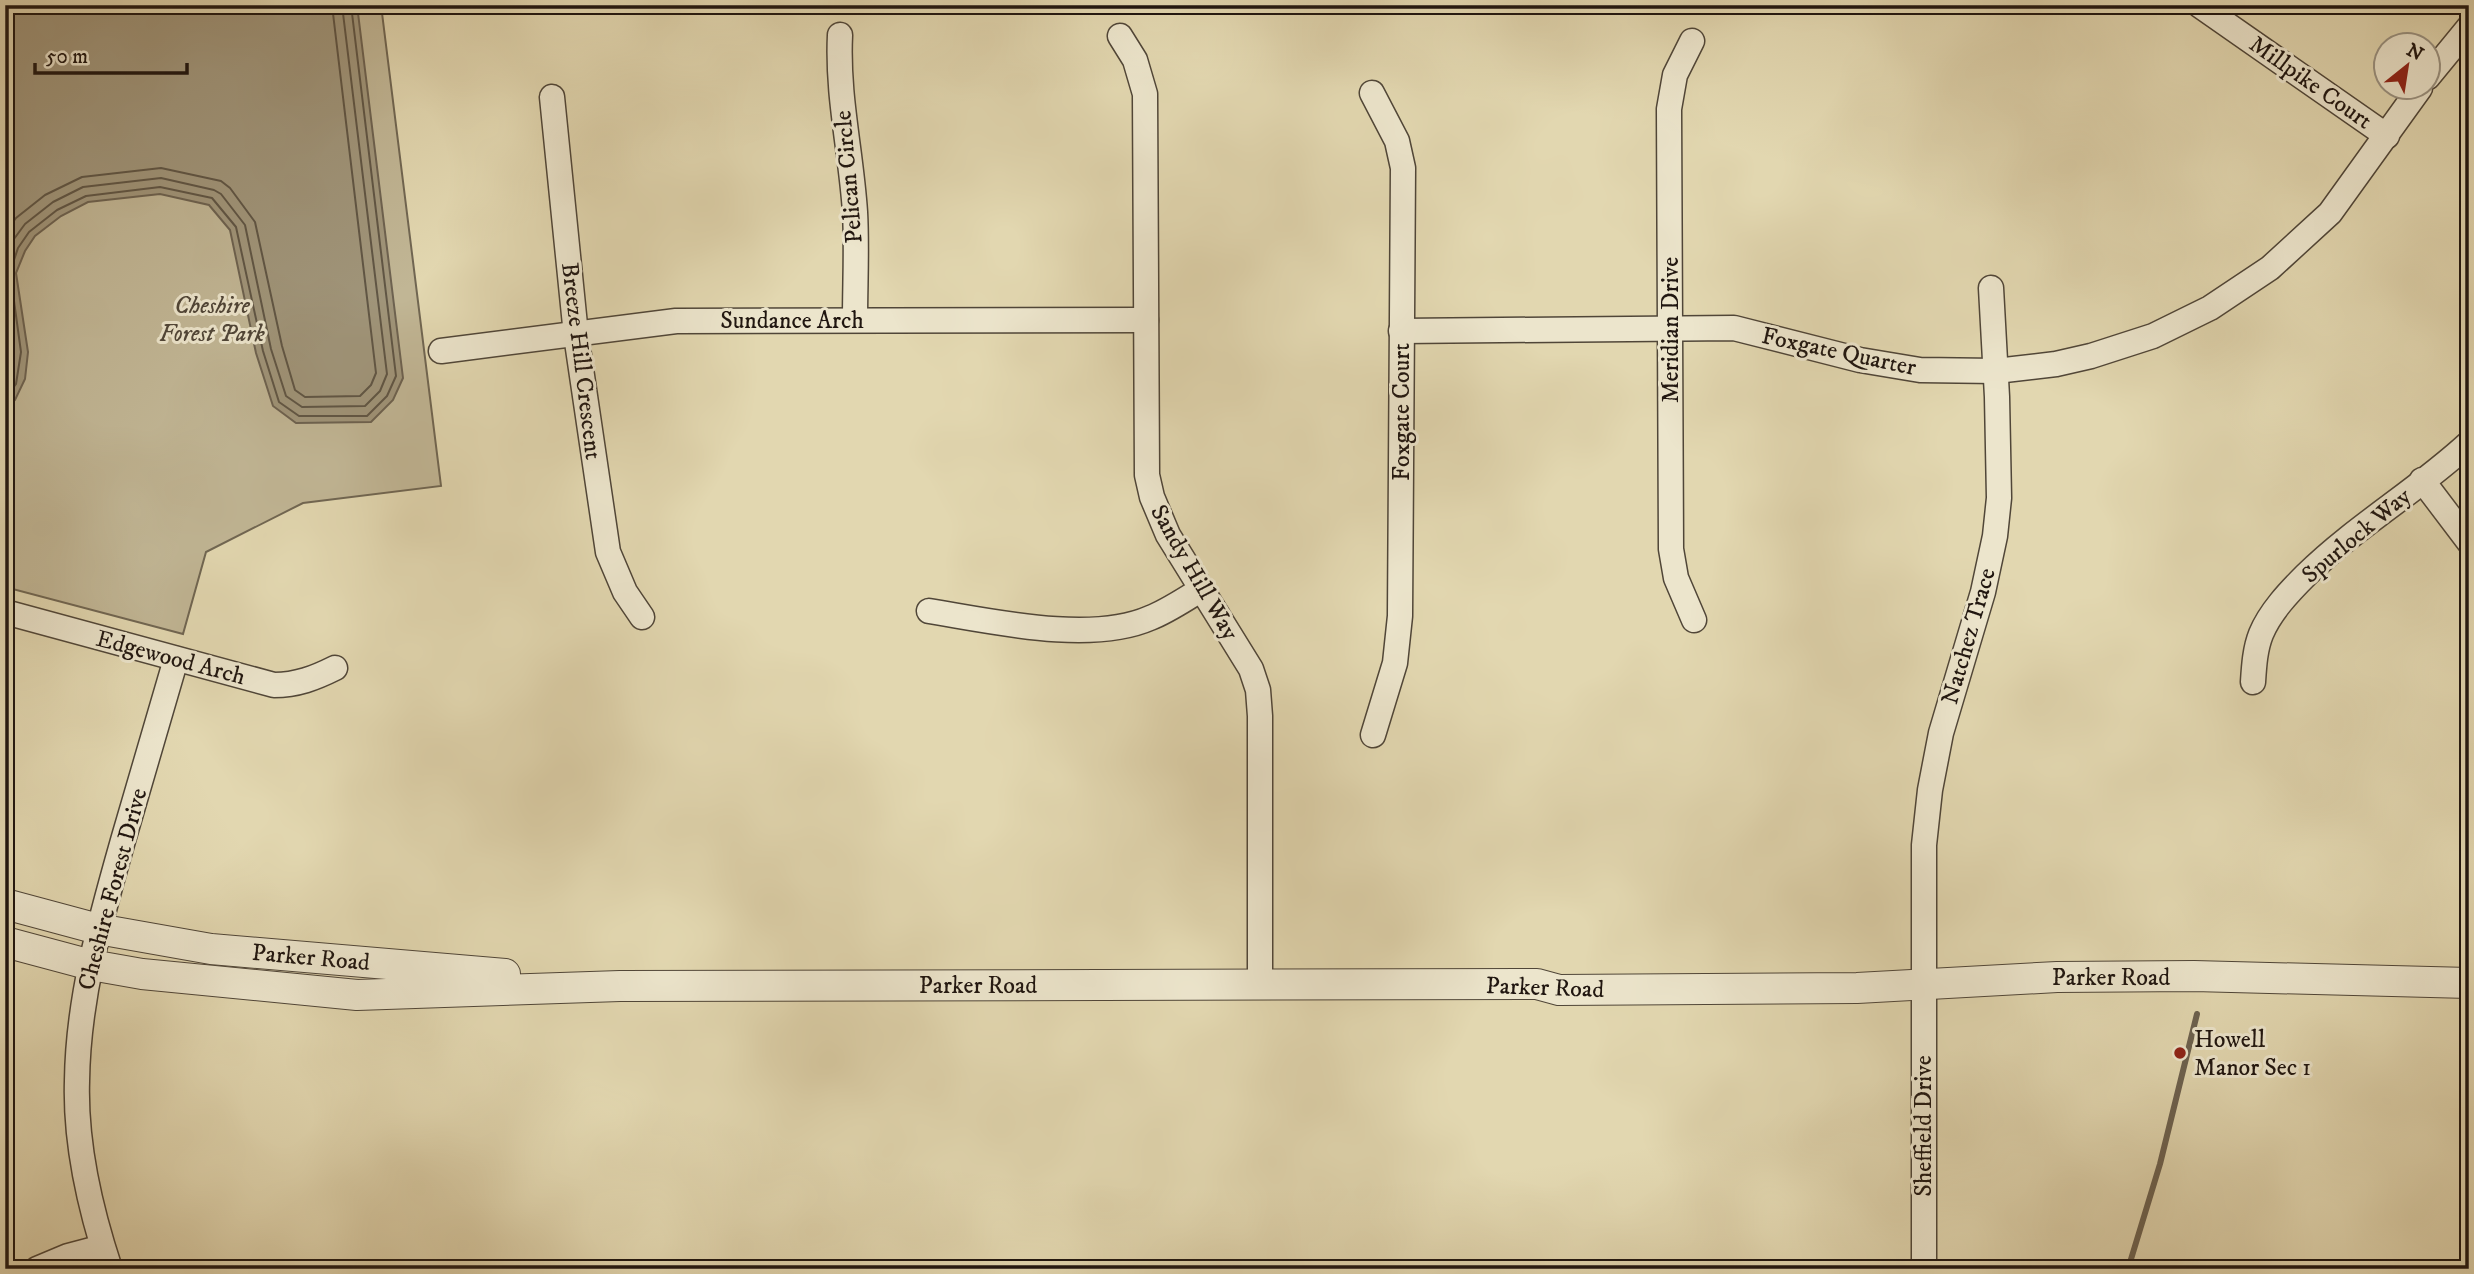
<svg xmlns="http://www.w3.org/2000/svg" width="2474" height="1274" font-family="'IM FELL DW Pica',serif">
<rect width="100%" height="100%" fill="#e2d7b0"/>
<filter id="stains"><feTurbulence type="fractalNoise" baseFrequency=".00286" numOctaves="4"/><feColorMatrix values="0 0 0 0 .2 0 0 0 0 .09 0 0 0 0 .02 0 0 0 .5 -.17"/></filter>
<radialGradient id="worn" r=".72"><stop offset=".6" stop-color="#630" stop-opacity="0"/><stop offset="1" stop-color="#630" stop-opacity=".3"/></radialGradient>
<polygon fill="#c1b695" stroke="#706652" stroke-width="2" points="5,5 381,5 441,486 303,503 206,552 183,634 5,587"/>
<g fill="#a0957a" stroke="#6d6250" stroke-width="2">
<polygon points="5,5 357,5 403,378 393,400 371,422 296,423 273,406 256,353 230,230 209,205 160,194 88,202 61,216 35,236 25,251 16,273 28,352 25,379 15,400 5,409"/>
<polygon points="1844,1263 1853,1269 1725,1269 1751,1264"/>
</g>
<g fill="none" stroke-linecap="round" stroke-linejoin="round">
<g stroke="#605645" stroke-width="2">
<polyline points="5,233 16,218 45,195 82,177 161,168 221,181 230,188 255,222 282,346 295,390 305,397 360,396 371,385 376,373 332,5"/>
<polyline points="5,258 11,243 25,224 53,202 83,187 161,178 214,190 221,194 245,225 271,349 286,396 302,407 365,406 380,391 387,374 342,5"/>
<path d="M5,304C9,329 19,362 5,386"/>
<polyline points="5,399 16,384 21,352 10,272 18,248 29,232 57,210 86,196 160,187 212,198 236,227 263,351 279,402 299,416 367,416 387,396 396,376 351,5"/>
</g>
<polyline stroke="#6d6250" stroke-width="6" points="2128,1269 2160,1164 2197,1014"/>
<defs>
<g id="minor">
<polyline points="2199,5 2387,136"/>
<path d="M840,35C837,96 851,151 855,212C857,247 855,284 855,320"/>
<polyline points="1120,36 1135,60 1145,94 1147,475 1152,497 1168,535 1251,669 1258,690 1260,716 1260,984"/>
<polyline points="1692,41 1675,75 1669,109 1671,549 1676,578 1694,620"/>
<polyline points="2428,77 2469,27"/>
<polyline points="1372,93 1397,141 1403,168 1400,616 1395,663 1373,735"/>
<polyline points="552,97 576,335 608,552 625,592 642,617"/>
<polyline points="1401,331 1734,328 1860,360 1920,370 1996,371 2056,364 2091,356 2153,336 2210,308 2270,268 2330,213 2420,88"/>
<polyline points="441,351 676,321 1146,320"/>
<polyline points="2422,480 2469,542"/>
<path d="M929,611C991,621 1091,644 1150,618C1168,611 1185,599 1202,589"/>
<path d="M5,612L274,685C297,685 315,678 335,668"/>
<path d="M2253,682C2254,666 2255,649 2261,634C2270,612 2289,592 2306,575C2356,526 2417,491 2469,443"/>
<polyline points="37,1269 68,1256 102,1247"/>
<path d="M110,1269C90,1209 75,1144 77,1081C78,997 101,918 124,837C141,778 159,719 176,659"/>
<polyline points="1924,1269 1924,845 1930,790 1941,733 1983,592 1995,536 1999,498 1997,397 1991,288"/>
</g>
<g id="tertiary">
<polyline points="5,904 98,929 211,949 505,974"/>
<polyline points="5,942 91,965 142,974 357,995 620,986 1537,984 1559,990 1857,988 2057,977 2194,976 2469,983"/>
</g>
</defs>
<use href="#minor" stroke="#504638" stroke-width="27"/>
<use href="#tertiary" stroke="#504638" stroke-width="32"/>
<use href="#minor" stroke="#ece5cc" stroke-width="24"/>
<use href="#tertiary" stroke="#ece5cc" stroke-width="30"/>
</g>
<circle fill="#8f2418" stroke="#ece5cc" stroke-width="2.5" cx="2180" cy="1053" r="7"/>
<g text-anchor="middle" stroke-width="6" stroke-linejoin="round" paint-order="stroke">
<g font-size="24" fill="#201610" stroke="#ece5cc">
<text transform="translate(2311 82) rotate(35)" y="8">Millpike Court</text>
<text transform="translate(848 177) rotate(-95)" y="8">Pelican Circle</text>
<text x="792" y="328">Sundance Arch</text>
<text transform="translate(1670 330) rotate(-90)" y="8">Meridian Drive</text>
<text transform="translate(1839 351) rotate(12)" y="8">Foxgate Quarter</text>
<text transform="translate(582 361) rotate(83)" y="8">Breeze Hill Crescent</text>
<text transform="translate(1401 412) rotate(-90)" y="8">Foxgate Court</text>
<text transform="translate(2356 535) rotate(-40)" y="8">Spurlock Way</text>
<text transform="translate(1195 572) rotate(60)" y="8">Sandy Hill Way</text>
<text transform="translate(1968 636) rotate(-74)" y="8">Natchez Trace</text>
<text transform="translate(171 657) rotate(15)" y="8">Edgewood Arch</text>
<text transform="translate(112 889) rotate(-75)" y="8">Cheshire Forest Drive</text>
<text transform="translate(311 957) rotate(5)" y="8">Parker Road</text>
<text x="2111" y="985">Parker Road</text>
<text x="978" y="993">Parker Road</text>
<text transform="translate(1545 987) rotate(2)" y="8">Parker Road</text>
<text transform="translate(1923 1126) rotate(-90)" y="8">Sheffield Drive</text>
</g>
<g font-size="24" font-style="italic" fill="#504638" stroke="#ece5cc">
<text x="212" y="313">Cheshire<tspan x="212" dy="28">Forest Park</tspan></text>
</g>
<g font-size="24" fill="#201610" stroke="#ece5cc" text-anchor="start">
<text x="2194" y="1047">Howell<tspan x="2194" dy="28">Manor Sec 1</tspan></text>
</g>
</g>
<rect width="2474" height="1274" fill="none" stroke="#e2d7b0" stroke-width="28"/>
<rect x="7" y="7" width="2460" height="1260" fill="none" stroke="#201610" stroke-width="3.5"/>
<rect x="14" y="14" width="2446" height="1246" fill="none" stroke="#201610" stroke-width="2"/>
<g transform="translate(2407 66) rotate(30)"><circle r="33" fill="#ece5cc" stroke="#9a9281" stroke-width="2"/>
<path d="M0-5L12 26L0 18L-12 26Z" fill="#8f2418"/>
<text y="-10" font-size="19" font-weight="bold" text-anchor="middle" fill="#201610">N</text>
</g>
<path d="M35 63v10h152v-10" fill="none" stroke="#201610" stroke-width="3.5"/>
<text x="46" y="63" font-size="21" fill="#201610" stroke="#ece5cc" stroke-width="5" paint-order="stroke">50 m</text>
<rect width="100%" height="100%" filter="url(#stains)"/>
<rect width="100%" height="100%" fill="url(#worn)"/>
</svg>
